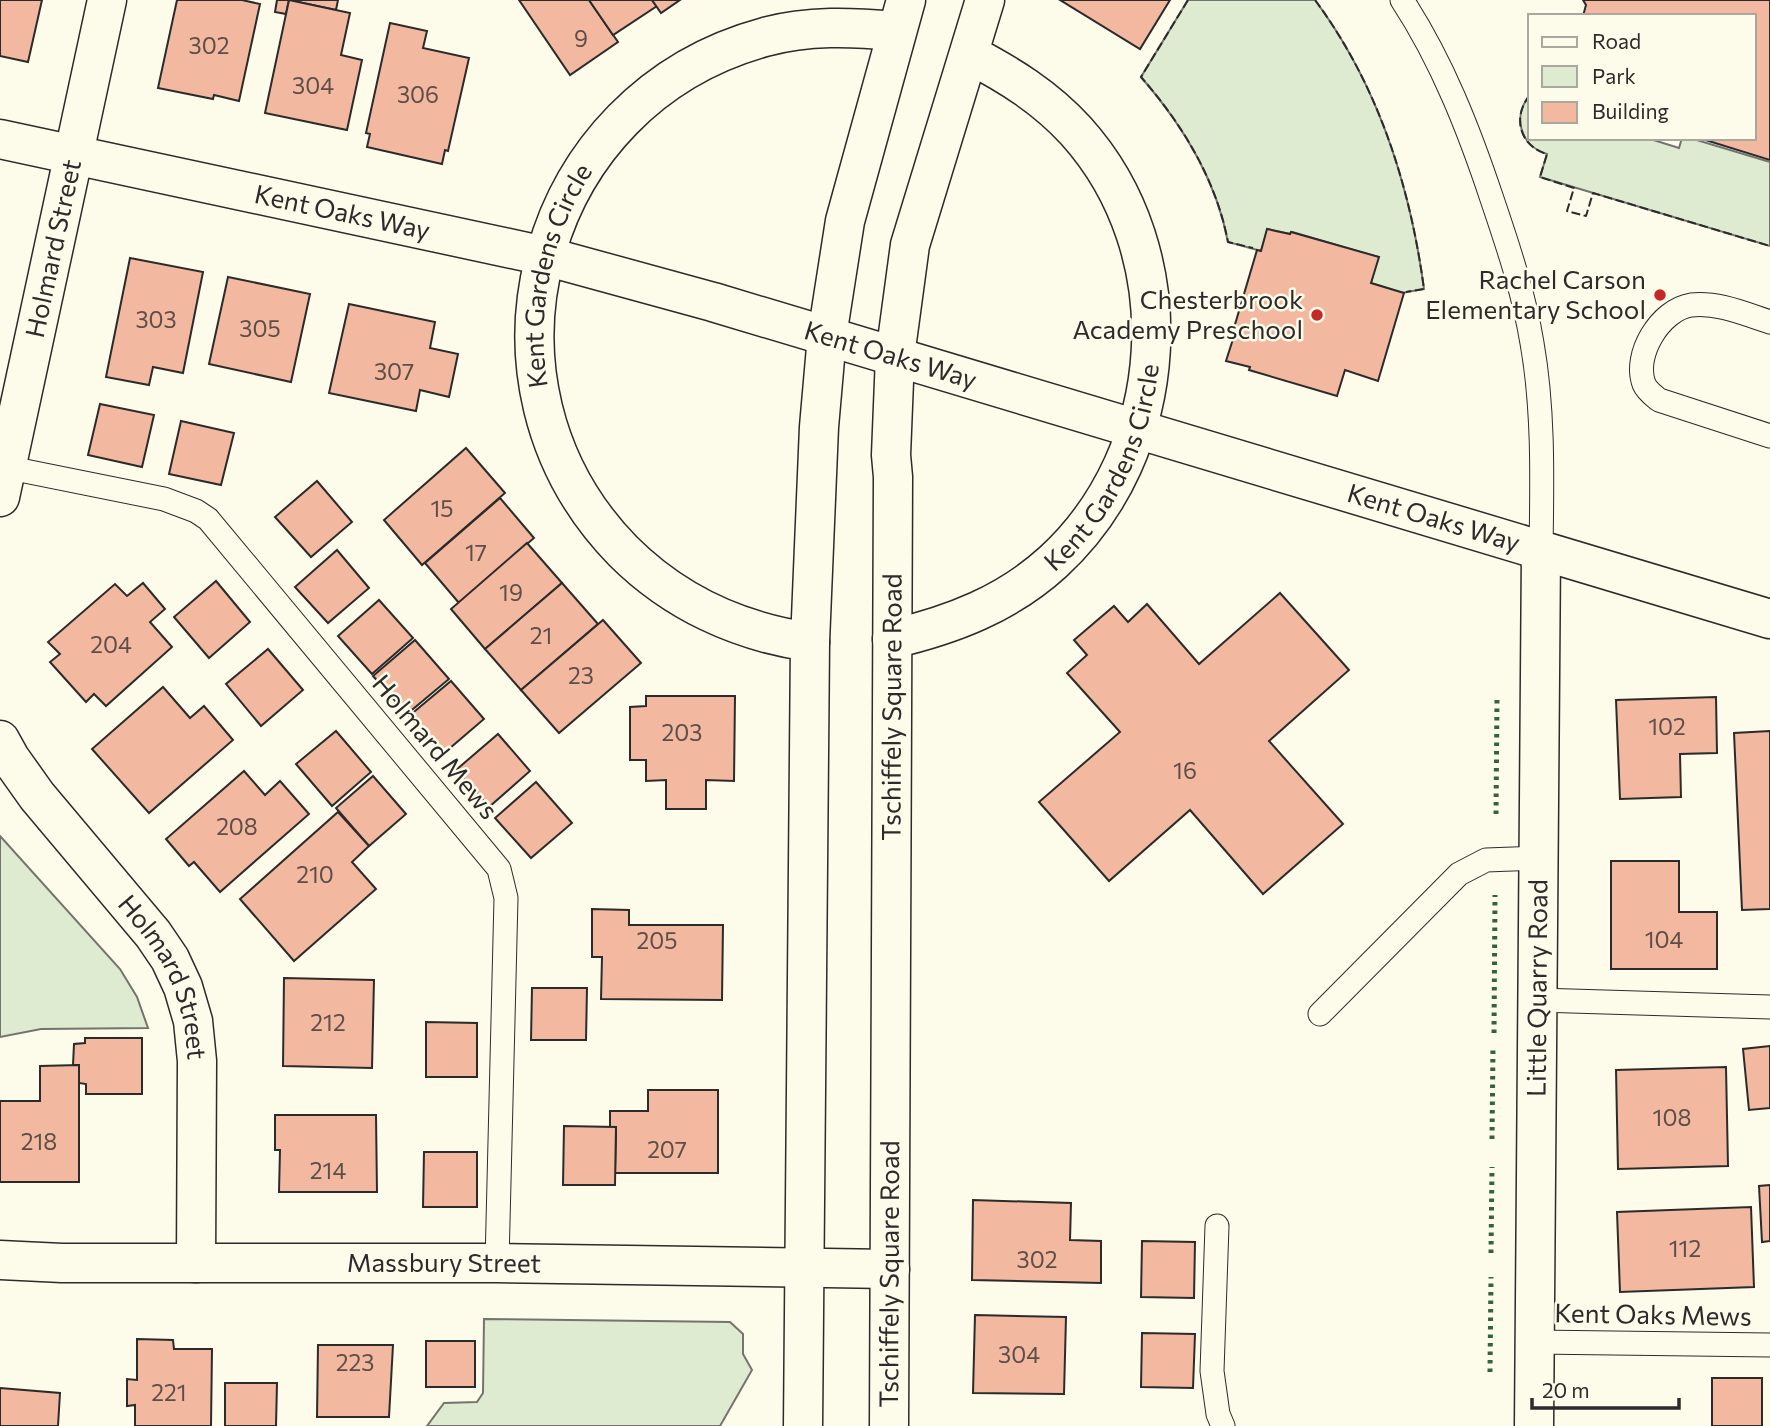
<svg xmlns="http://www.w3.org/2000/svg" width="1770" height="1426" font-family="Commissioner,sans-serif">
<rect width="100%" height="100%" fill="#fdfbea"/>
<g fill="#deebd1" stroke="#74746e" stroke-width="2">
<path d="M1188,0H1315C1378,85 1410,185 1424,289L1402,293L1371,283L1378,257L1292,232L1290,234L1268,229L1261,251L1228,242C1216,179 1182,124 1141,77Z"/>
<path d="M1530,95V138H1647L1679,148L1682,138H1690L1770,162V246L1540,177L1547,154C1520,146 1512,116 1530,95Z"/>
<polygon points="0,836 120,969 137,997 148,1028 41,1029 0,1037"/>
<polygon points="484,1319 730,1322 743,1334 743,1354 752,1370 720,1426 427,1426 444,1403 477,1402 483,1393"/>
</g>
<g fill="#f2b8a0" stroke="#2b2b2b" stroke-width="2">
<polygon points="0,0 42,0 28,62 0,56"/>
<polygon points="177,0 242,0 260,4 239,101 214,95 213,99 158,88"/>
<polygon points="277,0 338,0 336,10 289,0 286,14 275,12"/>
<polygon points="289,0 350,13 341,55 362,60 347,130 265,113"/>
<polygon points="519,0 589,0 618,42 570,75"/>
<polygon points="589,0 652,0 657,6 613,35"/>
<polygon points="652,0 680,0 661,13"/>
<polygon points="1060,0 1170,0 1140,49"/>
<polygon points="1583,0 1770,0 1770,160 1699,138 1754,138 1754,16 1583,16 1586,5"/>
<polygon points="390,23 427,31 423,48 469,58 448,151 445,150 442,164 367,147 370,134 366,133"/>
<polygon points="1267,229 1290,234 1291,232 1379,257 1371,283 1404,293 1378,381 1345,370 1337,396 1249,370 1250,367 1226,361 1233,339 1231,338 1257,250 1261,251"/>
<polygon points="130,258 203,272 183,373 153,367 149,385 106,377"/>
<polygon points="228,277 310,294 291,382 209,364"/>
<polygon points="349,304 435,322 430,348 458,354 449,397 420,390 416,411 329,393"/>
<polygon points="100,404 154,415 142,467 88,455"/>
<polygon points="181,421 234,433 221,485 169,474"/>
<polygon points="466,448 505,493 422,565 384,520"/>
<polygon points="317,481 352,522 311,557 275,517"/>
<polygon points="500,498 534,538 459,603 425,563"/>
<polygon points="527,543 562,583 485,649 451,609"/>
<polygon points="337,550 369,588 328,623 295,587"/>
<polygon points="216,581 250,622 209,658 174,617"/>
<polygon points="143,583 165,609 150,622 172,647 106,706 94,694 86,702 50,662 60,654 48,642 115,584 127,596"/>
<polygon points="562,583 598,624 521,690 485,649"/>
<polygon points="1280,593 1349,670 1269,741 1343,824 1263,894 1190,810 1109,881 1039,802 1120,732 1067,673 1087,655 1074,640 1114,606 1128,622 1147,604 1199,664"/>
<polygon points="379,600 413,638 372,674 338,636"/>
<polygon points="603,620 641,663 559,733 521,690"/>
<polygon points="415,640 449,679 407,714 373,676"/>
<polygon points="268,649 303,690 261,726 226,684"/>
<polygon points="451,681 484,719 443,754 409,716"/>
<polygon points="163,687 190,718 204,706 233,740 149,813 92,749"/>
<polygon points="646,696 735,696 734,781 706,780 706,809 666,809 666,780 646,781 646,760 630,760 630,707 646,706"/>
<polygon points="1716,697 1717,753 1680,754 1681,797 1620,799 1616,700"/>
<polygon points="336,731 371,772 332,806 296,764"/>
<polygon points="1770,731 1770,909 1742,910 1734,733"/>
<polygon points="498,734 530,771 489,807 456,770"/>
<polygon points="244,771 265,795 280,781 309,814 220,892 194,862 189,866 166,839"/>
<polygon points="373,776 406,814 369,846 336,808"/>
<polygon points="536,782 572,823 531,858 495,818"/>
<polygon points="338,812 369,846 352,862 376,889 294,961 240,899"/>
<polygon points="1611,861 1679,861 1679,912 1717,912 1717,969 1611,969"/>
<polygon points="592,909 629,910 629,925 723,925 722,1000 601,999 602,957 592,957"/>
<polygon points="284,978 374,980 372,1068 283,1066"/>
<polygon points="532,988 587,988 586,1040 531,1040"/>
<polygon points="426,1022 477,1023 477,1077 426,1077"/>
<polygon points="85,1038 142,1038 142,1094 86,1094 86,1084 79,1083 79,1065 73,1065 74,1044 85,1043"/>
<polygon points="1770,1046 1770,1108 1749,1110 1743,1049"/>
<polygon points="79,1065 79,1182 0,1182 0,1101 40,1101 40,1066"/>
<polygon points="1726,1067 1728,1166 1618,1169 1616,1070"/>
<polygon points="648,1090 718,1090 718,1173 615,1173 616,1127 610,1127 610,1111 648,1111"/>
<polygon points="275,1115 376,1115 377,1192 279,1192 280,1150 275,1150"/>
<polygon points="564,1126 616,1127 615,1185 563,1185"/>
<polygon points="424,1152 477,1152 477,1207 423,1207"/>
<polygon points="1770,1185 1770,1241 1762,1242 1759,1186"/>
<polygon points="973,1200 1071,1203 1070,1240 1101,1241 1101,1283 972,1280"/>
<polygon points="1751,1207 1754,1287 1620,1292 1617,1212"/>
<polygon points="1142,1241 1195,1242 1194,1298 1141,1297"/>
<polygon points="975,1315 1066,1317 1064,1394 973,1393"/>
<polygon points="1142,1333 1195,1334 1193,1388 1141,1387"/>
<polygon points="137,1339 173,1340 174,1349 212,1349 211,1426 135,1426 135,1405 127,1406 127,1379 137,1380"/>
<rect x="426" y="1341" width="49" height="46"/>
<polygon points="318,1345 393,1345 389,1417 317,1417"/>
<rect x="1712" y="1378" width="50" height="48"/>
<polygon points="225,1383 277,1383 276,1426 225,1426"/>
<polygon points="0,1388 60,1393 58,1426 0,1426"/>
</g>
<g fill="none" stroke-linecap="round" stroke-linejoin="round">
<defs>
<g id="service">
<path d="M1402,0C1442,61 1469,130 1492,199C1508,246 1524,294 1532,343C1544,411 1542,482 1541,551"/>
<path d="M1770,322C1745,314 1718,302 1691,305C1660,310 1633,355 1644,384C1647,391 1653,395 1659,400L1770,436"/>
<polyline points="0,466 164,499 196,511 208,519 499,869 506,898 497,1263"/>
<polyline points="1538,1000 1770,1007"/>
<polyline points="1320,1014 1459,874 1486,860 1539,858"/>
<polyline points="1217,1226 1212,1371 1218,1414 1223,1426"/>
<polyline points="1535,1342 1770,1345"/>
</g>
<g id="minor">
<path id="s1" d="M0,139L545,256L713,302L1770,619"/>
<path id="s2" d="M0,497L107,0"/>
<path id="s3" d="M892,639C952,625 1007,604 1053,562C1173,452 1186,253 1076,131C1045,97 1009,75 969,54"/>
<path id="s4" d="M810,642C739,632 674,602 623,551C457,381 536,99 765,37C808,25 852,27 896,31"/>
<path id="s5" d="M0,740L10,758L37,796L153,934L170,959L183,987L193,1021L197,1061L196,1263"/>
<path id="s6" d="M0,1260L62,1263H497L890,1269"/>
<path id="s7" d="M1534,1426L1541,551"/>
</g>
<g id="tertiary">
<polyline points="803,1426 810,642 819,427 827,336 845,221 906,0"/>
<path id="s8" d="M889,1426L893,477L891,455L895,356L910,245L985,0"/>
</g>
</defs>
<use href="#service" stroke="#2b2b2b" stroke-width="25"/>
<use href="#minor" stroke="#2b2b2b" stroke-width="41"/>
<use href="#tertiary" stroke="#2b2b2b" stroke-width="41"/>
<use href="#service" stroke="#fdfbea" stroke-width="23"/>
<use href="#minor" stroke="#fdfbea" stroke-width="38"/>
<use href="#tertiary" stroke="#fdfbea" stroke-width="38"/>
<g stroke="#34623c" stroke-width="5" stroke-dasharray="3.5 5" stroke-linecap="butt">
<polyline points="1496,814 1497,699"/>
<polyline points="1494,1033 1495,895"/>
<polyline points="1492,1139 1493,1047"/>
<polyline points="1491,1253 1492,1167"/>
<polyline points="1490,1372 1491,1277"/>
</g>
<g stroke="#2b2b2b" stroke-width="2" stroke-dasharray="9 3.5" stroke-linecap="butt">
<path d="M1188,0L1141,77C1182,124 1216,179 1228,242L1253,248"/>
<path d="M1315,0C1378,85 1410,185 1424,289L1406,292"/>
<path d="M1530,95C1512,116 1519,146 1547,154L1540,177L1574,188L1567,211L1586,216L1593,193L1770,246"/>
</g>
</g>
<g fill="#c62828" stroke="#fdfbea" stroke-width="2.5">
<circle cx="1660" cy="295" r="7"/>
<circle cx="1317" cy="315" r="7"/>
</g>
<g text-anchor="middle" stroke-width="5" stroke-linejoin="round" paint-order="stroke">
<g font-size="23" fill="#5d4e48">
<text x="581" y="47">9</text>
<text x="209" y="54">302</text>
<text x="313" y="94">304</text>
<text x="418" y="103">306</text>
<text x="156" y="328">303</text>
<text x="260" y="337">305</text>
<text x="394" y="380">307</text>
<text x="442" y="517">15</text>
<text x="476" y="561">17</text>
<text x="511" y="601">19</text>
<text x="541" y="644">21</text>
<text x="111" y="653">204</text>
<text x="581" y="684">23</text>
<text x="1667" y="735">102</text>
<text x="682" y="741">203</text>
<text x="1185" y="779">16</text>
<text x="237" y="835">208</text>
<text x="315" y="883">210</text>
<text x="1664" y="948">104</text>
<text x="657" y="949">205</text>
<text x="328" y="1031">212</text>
<text x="1672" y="1126">108</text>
<text x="39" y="1150">218</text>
<text x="667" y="1158">207</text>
<text x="328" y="1179">214</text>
<text x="1685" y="1257">112</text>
<text x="1037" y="1268">302</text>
<text x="1019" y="1363">304</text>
<text x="355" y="1371">223</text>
<text x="169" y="1401">221</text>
</g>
<g font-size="26" fill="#2b2b2b" stroke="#fdfbea">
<text dy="9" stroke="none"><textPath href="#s1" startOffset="350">Kent Oaks Way</textPath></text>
<text dy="9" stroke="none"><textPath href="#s2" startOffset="254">Holmard Street</textPath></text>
<text dy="9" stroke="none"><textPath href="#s4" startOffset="514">Kent Gardens Circle</textPath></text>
<text dy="9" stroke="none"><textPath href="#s1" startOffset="917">Kent Oaks Way</textPath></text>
<text dy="9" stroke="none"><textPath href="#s3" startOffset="290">Kent Gardens Circle</textPath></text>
<text dy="9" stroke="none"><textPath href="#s1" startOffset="1484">Kent Oaks Way</textPath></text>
<text dy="9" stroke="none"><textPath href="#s8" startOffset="719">Tschiffely Square Road</textPath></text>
<text transform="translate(435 747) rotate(50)" y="9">Holmard Mews</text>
<text dy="9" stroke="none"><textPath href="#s5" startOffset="292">Holmard Street</textPath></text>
<text dy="9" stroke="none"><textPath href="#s7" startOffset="438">Little Quarry Road</textPath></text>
<text dy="9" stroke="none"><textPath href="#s6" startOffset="444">Massbury Street</textPath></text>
<text dy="9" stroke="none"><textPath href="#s8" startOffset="152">Tschiffely Square Road</textPath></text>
<text transform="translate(1653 1315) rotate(1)" y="9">Kent Oaks Mews</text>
</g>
<g font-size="26" fill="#2b2b2b" stroke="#fdfbea" text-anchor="end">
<text x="1646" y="289">Rachel Carson<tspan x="1646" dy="30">Elementary School</tspan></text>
<text x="1303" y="309">Chesterbrook<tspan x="1303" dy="30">Academy Preschool</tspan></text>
</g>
</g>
<rect x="1528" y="14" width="228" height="126" fill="#fdfbea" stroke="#a9a89e" stroke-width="2"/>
<rect x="1542" y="37" width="35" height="10" fill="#fdfbea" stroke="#a9a89e" stroke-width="2"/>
<text x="1592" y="49" font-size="21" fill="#2b2b2b">Road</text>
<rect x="1542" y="66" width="35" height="21" fill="#deebd1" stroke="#a9a89e" stroke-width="2"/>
<text x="1592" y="84" font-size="21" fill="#2b2b2b">Park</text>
<rect x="1542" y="102" width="35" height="21" fill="#f2b8a0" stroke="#a9a89e" stroke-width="2"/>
<text x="1592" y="119" font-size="21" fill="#2b2b2b">Building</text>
<path d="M1532 1398v10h147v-10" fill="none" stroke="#2b2b2b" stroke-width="3.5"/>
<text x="1542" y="1398" font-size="21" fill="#2b2b2b" stroke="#fdfbea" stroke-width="5" paint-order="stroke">20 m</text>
</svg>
